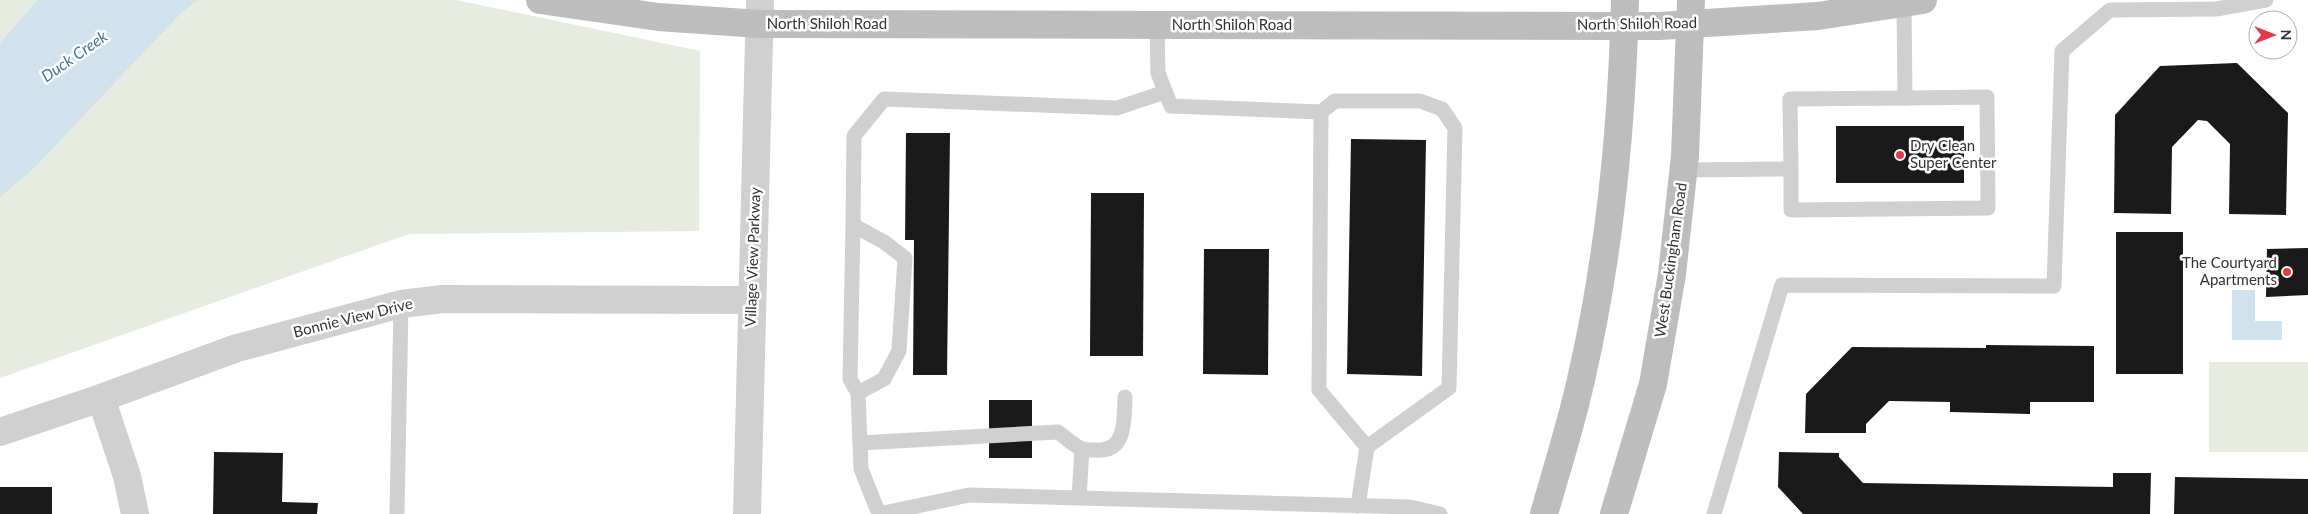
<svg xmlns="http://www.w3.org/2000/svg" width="2308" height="514" font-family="Lato,sans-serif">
<rect width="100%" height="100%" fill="#fff"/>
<g fill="#e6ecdf">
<polygon points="0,0 456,0 700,51 699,231 409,234 0,378"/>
<rect x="2209" y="362" width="99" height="90"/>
</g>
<g fill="#cfe2ee">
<polygon points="38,0 197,0 181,13 32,170 0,197 0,43"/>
<polygon points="2232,290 2255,290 2255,321 2282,321 2282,340 2232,340"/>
</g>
<g fill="#1a1a1a">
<polygon points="2237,63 2288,113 2286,215 2229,214 2230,144 2207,121 2198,120 2172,147 2171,214 2114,213 2115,115 2160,66"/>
<rect x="1836" y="126" width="128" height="57"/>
<polygon points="906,133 950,133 947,375 913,375 914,240 905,240"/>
<polygon points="1351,139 1426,140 1422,376 1347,374"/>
<polygon points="1091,193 1144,193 1143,356 1090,356"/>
<rect x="2116" y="232" width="67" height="142"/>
<polygon points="2308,248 2308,295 2266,297 2267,249"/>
<polygon points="1204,249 1269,249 1268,375 1203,374"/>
<polygon points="1986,345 2094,346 2094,402 2030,402 2030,414 1950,412 1950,402 1889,401 1866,424 1866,433 1805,433 1806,394 1852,347 1986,348"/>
<rect x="989" y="400" width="43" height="58"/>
<polygon points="214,452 283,453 282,502 318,503 317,514 213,514"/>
<polygon points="1779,452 1839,453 1839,457 1863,483 2113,487 2113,473 2151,473 2150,514 1803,514 1778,487"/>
<polygon points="2175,477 2308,479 2308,514 2174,514"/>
<rect x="0" y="487" width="52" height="27"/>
</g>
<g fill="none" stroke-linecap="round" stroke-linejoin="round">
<g stroke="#d0d0d0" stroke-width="15">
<polyline points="1157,25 1158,73 1171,106 1321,112"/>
<polyline points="1791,169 1790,99 1905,98"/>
<polyline points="1683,170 1791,169 1791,210 1988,208 1987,97 1905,98 1904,4"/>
<polyline points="853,225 850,379 858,393 861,469 879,514"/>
<polyline points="858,393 884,379 899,351 905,258 884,242 853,225 854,136 884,99 1117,108 1165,92"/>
<path d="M860,443L1058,432C1065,437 1072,444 1080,448C1085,451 1091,450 1096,450C1127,453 1124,418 1125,397"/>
<polyline points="1079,497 1082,449"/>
<polyline points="1358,506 1367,447 1449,388 1455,128 1442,109 1420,101 1335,101 1321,112 1319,390 1367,447"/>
<polyline points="397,514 401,304"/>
<polyline points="879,514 969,495 1410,507 1440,514"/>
<polyline points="1714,514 1782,285 2054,286 2062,51 2110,10 2216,9 2266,0"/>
</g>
<g stroke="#d0d0d0" stroke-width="28">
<polyline points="101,398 127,476 135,514"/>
<polyline points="0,432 101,398 237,348 401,304 443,299 752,300"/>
<polyline points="747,514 760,0"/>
</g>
<g stroke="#bdbdbd" stroke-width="28">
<polyline points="540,0 658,17 760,24 1624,26 1659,26 1818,16 1923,0"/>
<path d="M1544,514C1557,468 1572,422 1582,375C1610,253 1622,126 1625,0"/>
<polyline points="1614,514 1653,384 1672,274 1685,156 1691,0"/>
</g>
</g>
<g fill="#e63946" stroke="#fff" stroke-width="2">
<circle cx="1900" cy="155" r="5"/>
<circle cx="2287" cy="272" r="5"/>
</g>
<g text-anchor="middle" stroke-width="5" stroke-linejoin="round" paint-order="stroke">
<g font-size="15" fill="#333" stroke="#fff">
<text x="827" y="29">North Shiloh Road</text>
<text transform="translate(1637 24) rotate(-1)" y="5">North Shiloh Road</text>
<text x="1232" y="30">North Shiloh Road</text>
<text transform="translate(753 257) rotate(-88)" y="5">Village View Parkway</text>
<text transform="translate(1671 260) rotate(-82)" y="5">West Buckingham Road</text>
<text transform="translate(353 318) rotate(-14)" y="5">Bonnie View Drive</text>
</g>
<g font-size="15" fill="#333" stroke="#fff" text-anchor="start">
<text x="1910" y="151">Dry Clean<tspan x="1910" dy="17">Super Center</tspan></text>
<text x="2277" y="268" text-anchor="end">The Courtyard<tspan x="2277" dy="17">Apartments</tspan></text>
</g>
<g font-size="16" font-style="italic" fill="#3f7597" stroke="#fff">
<text transform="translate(74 56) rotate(-35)" y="6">Duck Creek</text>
</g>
</g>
<g transform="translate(2273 35) rotate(90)"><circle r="24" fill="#ffffff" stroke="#adadad"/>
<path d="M0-4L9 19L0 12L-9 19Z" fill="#e63946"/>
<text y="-8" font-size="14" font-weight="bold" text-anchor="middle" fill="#333333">N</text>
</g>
</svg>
